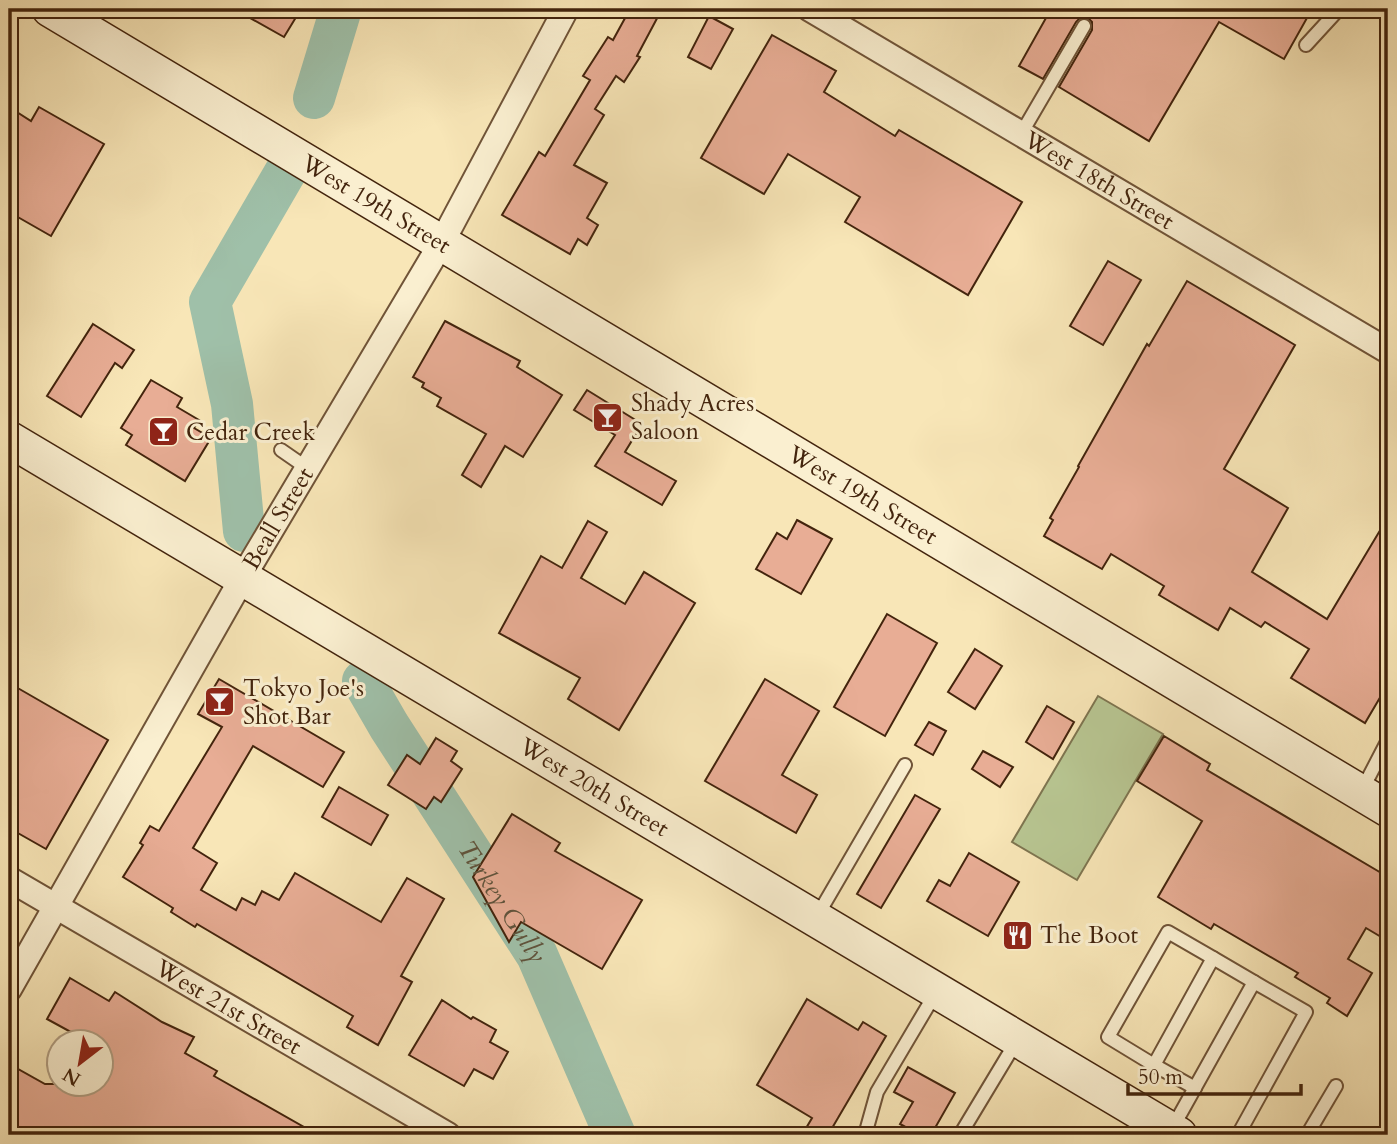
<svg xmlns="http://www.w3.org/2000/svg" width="1397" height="1144" font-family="Cardo,serif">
<rect width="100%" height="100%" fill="#f8e6b7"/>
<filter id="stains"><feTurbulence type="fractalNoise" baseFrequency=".00286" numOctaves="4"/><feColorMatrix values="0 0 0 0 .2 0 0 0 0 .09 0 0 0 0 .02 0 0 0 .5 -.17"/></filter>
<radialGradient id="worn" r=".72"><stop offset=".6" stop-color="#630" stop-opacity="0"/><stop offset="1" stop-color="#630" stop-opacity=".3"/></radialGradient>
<polygon fill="#b8c692" stroke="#7e7550" stroke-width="2" points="1098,696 1163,734 1077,880 1012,842"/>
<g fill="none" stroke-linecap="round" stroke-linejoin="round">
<g stroke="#9fc0a9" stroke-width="42">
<polyline points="314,98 341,9"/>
<polyline points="244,531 232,404 210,302 286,171"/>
<path id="s1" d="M363,681L389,726L537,955L615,1135"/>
</g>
</g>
<g fill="#e8ad95" stroke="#43240d" stroke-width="2">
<polygon points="234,9 301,9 284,37"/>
<polygon points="630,9 662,9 637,56 640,57 624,82 616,76 595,109 604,115 574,165 607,183 587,218 598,225 587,245 578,239 570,254 502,215 539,152 545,156 590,80 583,76 608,37 613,40"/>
<polygon points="1051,9 1312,9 1284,59 1219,22 1149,141 1059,87 1092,30 1092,22 1088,18 1080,18 1076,22 1043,79 1019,66"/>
<polygon points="709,16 733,29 711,69 688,57"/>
<polygon points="772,35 836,71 824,92 895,136 899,130 1022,202 968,295 845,222 860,197 788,154 764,194 701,158"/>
<polygon points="9,107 31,121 39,107 104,144 51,236 9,212"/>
<polygon points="1108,261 1141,280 1103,345 1070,326"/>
<polygon points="1187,281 1295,345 1224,469 1288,508 1252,572 1327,619 1388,517 1388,684 1365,723 1291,678 1309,649 1265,622 1261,627 1230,608 1218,630 1159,595 1164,586 1111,554 1102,569 1044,536 1053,520 1050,518 1079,467 1078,466 1147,344 1149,346"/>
<polygon points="445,321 520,361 517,367 562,395 523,457 505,446 481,487 462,475 486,434 437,406 441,398 422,387 424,383 413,377"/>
<polygon points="93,324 134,350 122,368 115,363 81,417 47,396"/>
<polygon points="151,380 182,398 177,407 199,420 194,428 211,438 185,481 126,445 132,435 121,428"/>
<polygon points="587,390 642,424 625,452 676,481 662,505 595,466 615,435 574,410"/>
<polygon points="797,520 832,539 801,594 756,569 777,533 787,539"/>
<polygon points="588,521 607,532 581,578 625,604 644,572 695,603 619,730 568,699 580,678 499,633 541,556 562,568"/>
<polygon points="887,614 937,643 885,736 834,707"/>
<polygon points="975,649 1002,666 975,709 948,692"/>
<polygon points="219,679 344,752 323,787 253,746 193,848 217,863 201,890 236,910 242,898 255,905 262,891 279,900 295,873 381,922 407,878 444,899 401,976 412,982 378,1045 347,1027 353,1016 197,924 195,927 171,912 173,908 123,877 143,845 140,843 150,826 159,831 222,727 198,714"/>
<polygon points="765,679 819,711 782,775 817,795 796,833 705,781"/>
<polygon points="9,683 108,740 46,849 9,828"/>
<polygon points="1047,706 1074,722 1053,759 1026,742"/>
<polygon points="929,722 946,731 933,755 915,745"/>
<polygon points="1164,736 1210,764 1207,770 1388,877 1388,941 1366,928 1348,959 1372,973 1347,1016 1327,1003 1330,998 1295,977 1298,973 1214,924 1211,929 1158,897 1202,821 1137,781"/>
<polygon points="436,738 457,751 451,761 462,769 441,802 434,797 426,809 388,785 407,755 420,764"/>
<polygon points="983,751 1013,767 1000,787 972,769"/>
<polygon points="339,787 388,815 371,845 322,817"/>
<polygon points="915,795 940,809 881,908 857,894"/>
<polygon points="512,814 560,843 555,851 642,900 602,969 521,922 509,942 473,877"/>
<polygon points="969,853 1019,882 988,936 927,901 939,880 950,886"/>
<polygon points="70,978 109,1001 115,992 162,1022 194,1037 185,1053 217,1071 214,1076 318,1135 9,1135 9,1064 45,1084 102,1084 102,1042 89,1042 47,1019"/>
<polygon points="807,999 858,1030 863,1022 886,1036 828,1135 802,1135 812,1118 757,1085"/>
<polygon points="442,1000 471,1019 473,1017 496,1030 490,1042 508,1052 493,1079 474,1069 464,1086 409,1055"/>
<polygon points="908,1067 955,1093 931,1135 920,1135 900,1124 913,1102 894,1092"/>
</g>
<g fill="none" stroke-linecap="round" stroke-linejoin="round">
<defs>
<g id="lane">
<polyline points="1306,45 1339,9"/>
<polyline points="1021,134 1084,26"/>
<polyline points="9,247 9,246"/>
<polyline points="281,450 307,468"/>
<polyline points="1361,792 1388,740"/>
<polyline points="816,918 905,765"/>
<polyline points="1154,1065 1108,1037 1168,932 1213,958"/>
<polyline points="1195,1088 1154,1065 1213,958 1254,982"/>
<polyline points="1173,1127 1254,982 1306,1012 1238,1135"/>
<polyline points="865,1135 877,1092 935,994"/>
<polyline points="960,1135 1016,1042"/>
<polyline points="1307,1135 1336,1086"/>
</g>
<g id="street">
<path id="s2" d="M810,9L1388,351"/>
<path id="s3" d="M9,879L448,1135"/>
<path id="s4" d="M9,989L243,577L442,242L566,9"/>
</g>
<g id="secondary">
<path id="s5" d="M50,9L1388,809"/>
<path id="s6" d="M9,439L1179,1135"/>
</g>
</defs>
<use href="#lane" stroke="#705438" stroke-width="16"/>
<use href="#street" stroke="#705438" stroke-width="28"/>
<use href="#secondary" stroke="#43240d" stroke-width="38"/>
<polyline stroke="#43240d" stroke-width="4.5" stroke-dasharray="5 3.5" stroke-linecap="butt" points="9,10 23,18"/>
<use href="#lane" stroke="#faefd0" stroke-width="12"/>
<use href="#street" stroke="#faefd0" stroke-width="24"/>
<use href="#secondary" stroke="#faefd0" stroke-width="35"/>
</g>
<defs>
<symbol id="bar-square" viewBox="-11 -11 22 22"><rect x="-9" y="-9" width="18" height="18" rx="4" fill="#8f2418" stroke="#faefd0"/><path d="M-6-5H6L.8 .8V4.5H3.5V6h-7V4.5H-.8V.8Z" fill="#fff"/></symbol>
<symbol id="restaurant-square" viewBox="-11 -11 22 22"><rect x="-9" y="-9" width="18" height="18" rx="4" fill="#8f2418" stroke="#faefd0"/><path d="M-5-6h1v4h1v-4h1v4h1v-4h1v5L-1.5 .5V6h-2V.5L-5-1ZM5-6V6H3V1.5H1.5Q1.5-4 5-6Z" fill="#fff"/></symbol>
</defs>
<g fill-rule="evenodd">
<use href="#bar-square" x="590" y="400" width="35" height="35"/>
<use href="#bar-square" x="146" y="414" width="35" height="35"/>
<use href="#bar-square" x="202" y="684" width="35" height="35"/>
<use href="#restaurant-square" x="1000" y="918" width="35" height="35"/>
</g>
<g text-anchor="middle" stroke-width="6" stroke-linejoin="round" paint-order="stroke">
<g font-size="24" fill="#43240d" stroke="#faefd0">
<text dy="8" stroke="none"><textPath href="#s2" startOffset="336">West 18th Street</textPath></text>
<text dy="8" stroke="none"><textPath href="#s5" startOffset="380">West 19th Street</textPath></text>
<text dy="8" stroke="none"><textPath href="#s5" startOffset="947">West 19th Street</textPath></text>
<text dy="8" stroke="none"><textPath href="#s4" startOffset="542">Beall Street</textPath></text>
<text dy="8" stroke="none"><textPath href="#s6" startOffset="681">West 20th Street</textPath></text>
<text dy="8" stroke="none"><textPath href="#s3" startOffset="254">West 21st Street</textPath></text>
</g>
<g font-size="24" fill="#43240d" stroke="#faefd0" text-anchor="start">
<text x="631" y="411">Shady Acres<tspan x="631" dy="28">Saloon</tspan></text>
<text x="186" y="440">Cedar Creek</text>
<text x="243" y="696">Tokyo Joe's<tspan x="243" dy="28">Shot Bar</tspan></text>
<text x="1040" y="943">The Boot</text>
</g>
<g font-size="26" font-style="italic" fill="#5f533c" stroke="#faefd0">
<text dy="9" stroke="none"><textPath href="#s1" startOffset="261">Turkey Gully</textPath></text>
</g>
</g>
<rect width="1397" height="1144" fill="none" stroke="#f8e6b7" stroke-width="35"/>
<rect x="10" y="10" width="1376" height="1123" fill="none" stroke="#43240d" stroke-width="3.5"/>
<rect x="18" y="18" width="1362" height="1109" fill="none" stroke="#43240d" stroke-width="2"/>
<g transform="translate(80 1063) rotate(211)"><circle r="33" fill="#faefd0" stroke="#b19e82" stroke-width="2"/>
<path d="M0-5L12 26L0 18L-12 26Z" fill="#8f2418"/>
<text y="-10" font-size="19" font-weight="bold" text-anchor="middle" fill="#43240d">N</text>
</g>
<path d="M1128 1084v10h173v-10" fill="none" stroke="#43240d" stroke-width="3.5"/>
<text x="1138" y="1084" font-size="21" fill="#43240d" stroke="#faefd0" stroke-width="5" paint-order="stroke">50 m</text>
<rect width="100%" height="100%" filter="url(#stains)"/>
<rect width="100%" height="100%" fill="url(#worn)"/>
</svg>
